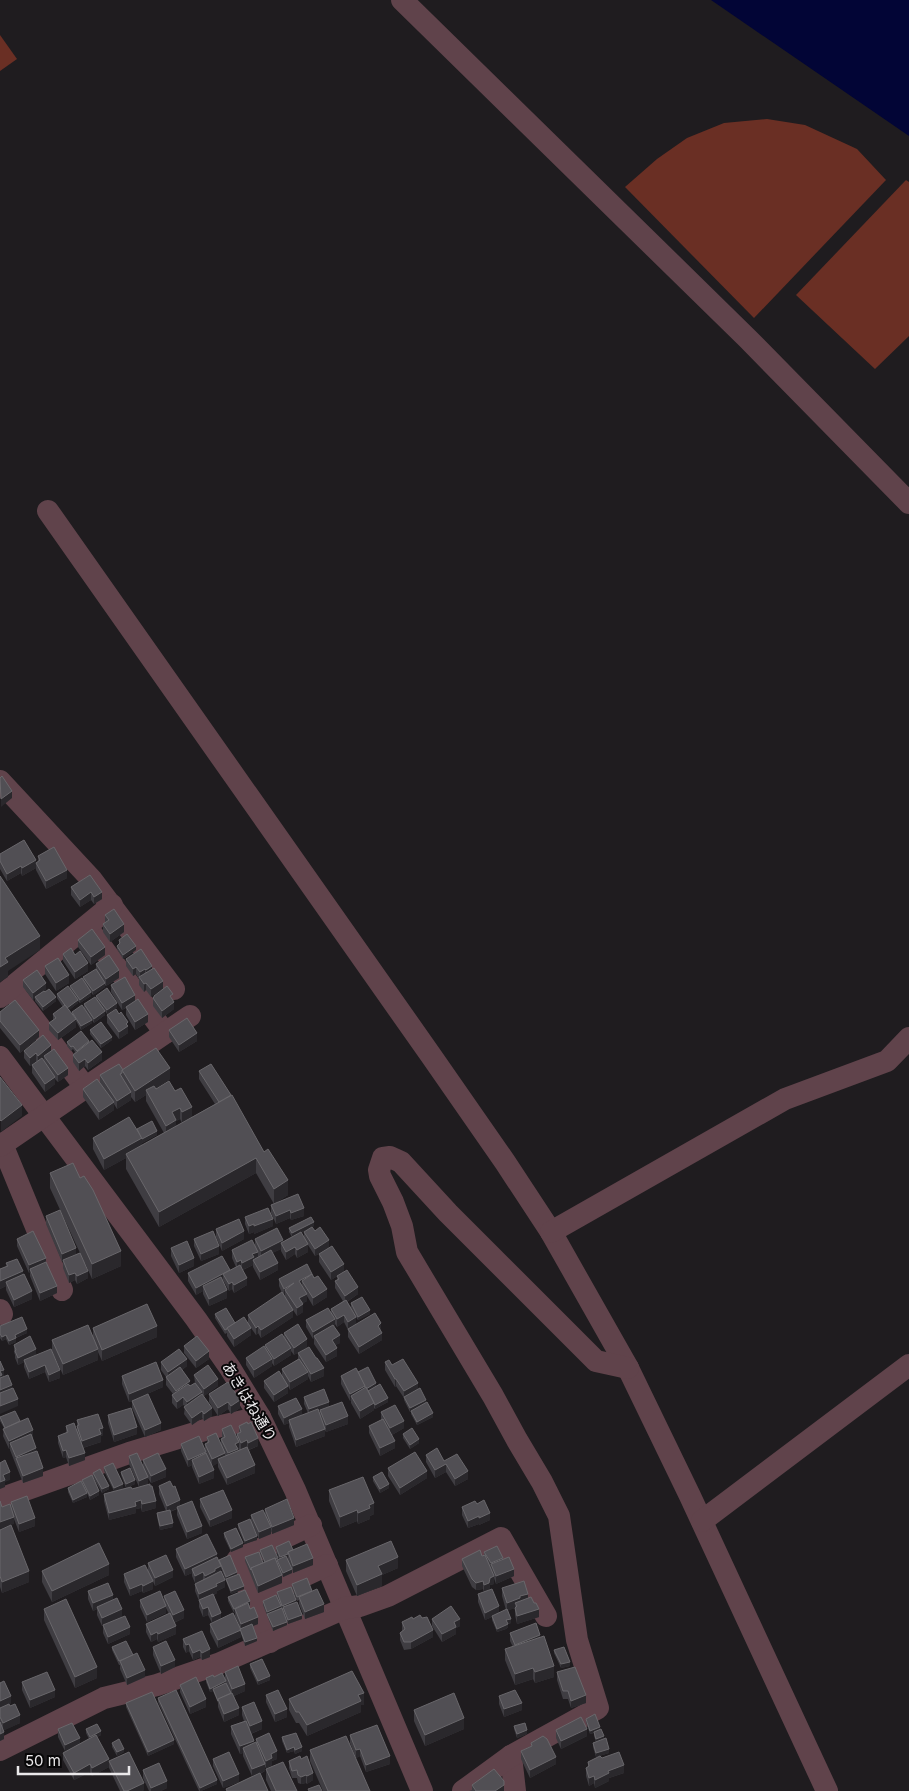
<svg xmlns="http://www.w3.org/2000/svg" width="909" height="1791" font-family="Inter,'Noto Sans JP',sans-serif">
<rect width="100%" height="100%" fill="#1f1c1f"/>
<g fill="#6a2f24">
<polygon points="0,35 17,59 0,71"/>
<polygon points="767,119 805,125 857,149 886,180 754,318 625,187 657,159 687,138 724,123"/>
<polygon points="906,180 909,182 909,336 875,369 796,295"/>
</g>
<polygon fill="#020536" points="711,0 909,0 909,136"/>
<g fill="none" stroke-linecap="round" stroke-linejoin="round">
<g stroke="#60434b" stroke-width="22">
<polyline points="402,0 747,338 909,503"/>
<polyline points="48,511 432,1057 505,1162 551,1232 628,1368 690,1496 827,1791"/>
<polyline points="0,781 92,880 174,989"/>
<polyline points="87,927 165,1033"/>
<polyline points="11,989 85,1087"/>
<polyline points="0,997 112,905"/>
<polyline points="0,1057 196,1319 230,1368 260,1417 295,1490 422,1791"/>
<polyline points="2,1144 62,1290"/>
<polyline points="0,1146 190,1016"/>
<polyline points="551,1232 785,1099 887,1061 909,1038"/>
<polyline points="0,1310 2,1314"/>
<polyline points="0,1499 129,1453 208,1429 260,1417"/>
<polyline points="702,1521 909,1365"/>
<polyline points="253,1600 327,1565"/>
<polyline points="270,1642 237,1560 311,1525"/>
<polyline points="0,1750 104,1698 157,1685 218,1664 345,1608 360,1606 388,1596 501,1538 546,1616"/>
<polyline points="511,1756 515,1791"/>
<polyline points="463,1791 511,1756 598,1708 577,1640 559,1516 542,1482 517,1440 493,1396 407,1252 402,1226 393,1202 380,1176 379,1170 383,1158 390,1157 401,1162 448,1213 596,1361 628,1368"/>
</g>
</g>
<g fill="#3f3d42" fill-rule="evenodd">
<polygon points="0,854 36,863 38,862 38,856 67,878 46,889 36,870 36,868 22,876 21,873 7,881 0,869"/>
<polygon points="90,875 102,899 94,904 91,900 80,907 71,895 71,887"/>
<polygon points="105,915 124,932 110,942 103,932 103,924 105,923"/>
<polygon points="78,940 105,955 91,965 78,947"/>
<polygon points="119,940 136,950 123,959 117,949 117,946 119,944"/>
<polygon points="63,954 75,955 88,971 75,979 63,961"/>
<polygon points="126,959 152,966 151,997 146,990 144,992 139,985 139,979 136,974 133,976 126,966"/>
<polygon points="96,964 119,978 106,986 105,985 105,987 93,995 91,992 91,996 80,1003 78,1001 78,1003 69,1010 72,1015 72,1012 92,1023 81,1030 76,1021 76,1027 58,1040 49,1030 49,1023 53,1020 53,1014 63,1007 57,998 57,994 70,989 70,986 83,981 83,977 96,970"/>
<polygon points="45,966 69,983 56,991 45,974"/>
<polygon points="23,980 46,990 44,992 56,1001 43,1011 35,1001 35,998 33,1000 23,987"/>
<polygon points="111,985 135,1001 148,1022 135,1030 126,1015 126,1008 122,1010 111,992"/>
<polygon points="96,996 117,1007 107,1014 105,1011 105,1015 94,1023 84,1008 84,1004 96,999"/>
<polygon points="154,996 173,1000 174,1009 162,1018 153,1006 153,998"/>
<polygon points="0,1012 39,1037 20,1053 0,1028"/>
<polygon points="107,1015 128,1030 128,1033 119,1039 107,1023"/>
<polygon points="90,1030 112,1040 101,1048 90,1034"/>
<polygon points="169,1030 197,1041 179,1052 169,1037"/>
<polygon points="67,1042 89,1042 102,1060 88,1070 85,1066 79,1071 73,1062 73,1055 75,1052 73,1049 71,1051 67,1046"/>
<polygon points="24,1051 51,1051 68,1075 58,1082 55,1079 55,1084 45,1092 32,1073 32,1065 37,1062 36,1061 30,1066 24,1058"/>
<path d="M123,1070L170,1079L156,1088L175,1091L192,1117L215,1104L199,1079V1071L288,1195L274,1204L256,1173L159,1227L126,1169V1158L104,1170L93,1149V1138L137,1129L157,1135L142,1143V1146L164,1133L146,1101V1095L135,1102L131,1097V1100L117,1109L114,1104V1110L99,1120L83,1097V1089L100,1083V1075ZM180,1119L182,1123L176,1126V1121Z"/>
<polygon points="50,1173 121,1266 92,1279 85,1263 88,1278 77,1284 75,1280 69,1283 63,1268 63,1261 62,1262 46,1224 46,1216 76,1254 80,1253 50,1188"/>
<polygon points="298,1194 304,1216 291,1220 290,1218 276,1224 271,1213 271,1205"/>
<polygon points="245,1217 273,1226 254,1234 254,1232 249,1234 245,1224"/>
<polygon points="314,1226 301,1233 304,1238 304,1232 315,1231 329,1248 315,1256 308,1245 308,1252 297,1258 295,1254 286,1260 281,1251 281,1249 272,1253 278,1270 260,1280 253,1267 253,1265 243,1270 247,1285 234,1293 232,1289 229,1291 223,1280 223,1281 227,1298 209,1306 203,1294 203,1291 196,1295 188,1281 188,1273 230,1271 236,1267 232,1258 232,1250 255,1246 255,1239 283,1242 292,1237 289,1232 289,1228"/>
<polygon points="216,1229 244,1239 222,1251 216,1237"/>
<polygon points="17,1239 46,1262 57,1293 40,1301 30,1276 30,1273 29,1273 17,1246"/>
<polygon points="194,1239 219,1254 201,1261 194,1246"/>
<polygon points="171,1248 194,1266 179,1273 171,1256"/>
<polygon points="319,1254 344,1272 331,1280 319,1262"/>
<polygon points="6,1263 23,1275 32,1299 14,1307 6,1290 6,1286 0,1289 0,1269 6,1266"/>
<polygon points="312,1274 327,1297 313,1306 307,1296 307,1301 303,1303 303,1312 297,1316 293,1310 293,1317 261,1338 258,1333 256,1335 251,1328 251,1335 234,1347 227,1336 227,1333 225,1334 215,1318 215,1314 235,1323 248,1322 248,1315 282,1293 279,1286 279,1279"/>
<polygon points="337,1276 358,1294 347,1302 351,1307 351,1303 370,1314 358,1320 356,1317 356,1324 381,1331 382,1340 359,1354 348,1337 348,1330 344,1322 337,1327 335,1324 334,1327 340,1343 335,1345 337,1356 326,1362 314,1344 314,1339 313,1339 306,1327 306,1320 331,1312 331,1309 343,1301 335,1288 335,1281 337,1280"/>
<polygon points="0,1326 27,1333 16,1338 16,1342 9,1345 6,1339 2,1341 0,1338 0,1341"/>
<polygon points="93,1328 157,1337 102,1361 98,1352 98,1360 63,1375 52,1351 52,1340 93,1336"/>
<polygon points="284,1333 307,1347 294,1355 291,1351 291,1355 274,1366 272,1363 272,1366 254,1378 246,1365 246,1358 265,1348 265,1345 284,1338"/>
<polygon points="14,1345 36,1355 60,1378 49,1382 45,1372 29,1379 24,1367 24,1362 18,1365 15,1358 15,1355 14,1352"/>
<polygon points="184,1346 209,1359 196,1368 184,1353"/>
<polygon points="298,1353 324,1376 311,1382 308,1376 308,1379 290,1390 288,1386 288,1393 274,1402 264,1388 264,1381 282,1376 282,1369 298,1359"/>
<polygon points="161,1362 187,1366 182,1370 190,1381 190,1386 195,1383 194,1375 218,1386 204,1396 202,1393 212,1416 204,1421 202,1418 192,1425 184,1414 185,1406 183,1405 177,1409 172,1403 172,1395 173,1394 166,1385 166,1377 161,1370"/>
<polygon points="385,1362 392,1365 418,1390 433,1417 417,1425 411,1414 411,1412 410,1412 404,1400 404,1398 396,1386 395,1387 385,1370"/>
<polygon points="358,1372 376,1386 388,1402 375,1409 374,1408 374,1410 360,1419 351,1403 351,1401 350,1401 341,1384 341,1376"/>
<polygon points="122,1376 163,1387 129,1402 122,1384"/>
<polygon points="209,1394 240,1408 231,1414 228,1409 218,1416 209,1402"/>
<polygon points="304,1397 329,1407 348,1424 326,1432 325,1430 325,1436 296,1447 289,1427 289,1423 284,1425 278,1414 278,1406 302,1415 308,1413 304,1404"/>
<polygon points="132,1401 161,1430 145,1437 132,1408"/>
<polygon points="381,1412 404,1428 392,1435 395,1448 380,1456 369,1433 369,1426 381,1420"/>
<polygon points="108,1415 137,1434 114,1442 108,1423"/>
<polygon points="0,1417 20,1421 33,1438 32,1438 43,1476 23,1483 10,1450 10,1448 9,1449 3,1436 4,1428 0,1421"/>
<polygon points="77,1420 103,1435 101,1436 101,1442 83,1448 85,1460 69,1466 66,1457 63,1458 58,1443 58,1436 66,1433 66,1426 77,1430"/>
<polygon points="239,1426 258,1446 249,1450 255,1473 227,1485 218,1467 218,1463 212,1466 214,1478 199,1484 192,1467 192,1465 188,1467 181,1451 181,1444 205,1451 205,1444 207,1443 207,1437 221,1444 221,1439 222,1438 222,1429 237,1438 237,1434 239,1433"/>
<polygon points="403,1434 419,1443 410,1449 403,1438"/>
<polygon points="426,1455 444,1461 468,1479 455,1486 446,1472 435,1478 426,1462"/>
<polygon points="129,1456 143,1467 143,1460 166,1477 151,1483 148,1478 148,1485 156,1508 142,1512 141,1508 136,1509 136,1513 109,1520 104,1501 104,1494 114,1491 104,1471 104,1467 123,1488 118,1490 126,1488 121,1475 121,1472 135,1484 126,1488 132,1489 139,1487 129,1464"/>
<polygon points="388,1468 427,1478 400,1495 388,1476"/>
<polygon points="93,1473 109,1489 102,1493 93,1477"/>
<polygon points="373,1477 389,1488 380,1493 373,1481"/>
<polygon points="82,1480 99,1495 90,1500 87,1493 87,1497 73,1503 68,1492 68,1488 82,1483"/>
<polygon points="159,1486 180,1506 202,1533 187,1539 177,1515 177,1509 170,1512 173,1527 160,1530 157,1517 157,1513 166,1511 159,1494"/>
<polygon points="329,1490 374,1514 370,1516 370,1519 358,1524 357,1521 340,1528 329,1501"/>
<polygon points="200,1499 232,1518 210,1527 200,1507"/>
<polygon points="11,1502 35,1526 19,1532 14,1519 14,1524 2,1507 11,1507"/>
<polygon points="477,1504 490,1520 479,1525 479,1524 468,1528 462,1515 462,1507"/>
<polygon points="265,1509 294,1525 272,1534 271,1530 271,1534 259,1539 253,1526 257,1540 245,1544 238,1528 238,1524 251,1522 251,1515 265,1513"/>
<polygon points="0,1530 29,1582 2,1593 0,1587"/>
<polygon points="224,1533 243,1547 231,1552 224,1537"/>
<polygon points="276,1547 293,1550 313,1565 293,1573 292,1569 292,1573 283,1577 278,1566 282,1583 258,1593 245,1561 245,1557 264,1562 260,1554 260,1550 278,1560 279,1559 276,1550"/>
<polygon points="176,1549 217,1557 219,1562 219,1560 237,1574 244,1589 231,1594 221,1568 221,1572 225,1587 217,1591 217,1593 214,1595 221,1619 239,1625 235,1616 235,1612 234,1613 228,1601 228,1597 250,1605 249,1606 258,1624 253,1626 257,1641 245,1646 241,1634 241,1637 218,1648 210,1632 210,1624 212,1623 208,1615 203,1617 199,1607 199,1601 195,1591 195,1584 203,1580 195,1583 192,1576 192,1573 185,1576 176,1557"/>
<polygon points="484,1552 503,1559 514,1576 496,1584 494,1578 494,1584 490,1585 489,1590 499,1613 506,1610 502,1596 502,1588 528,1598 539,1617 517,1624 515,1615 515,1608 508,1610 511,1623 508,1624 508,1627 506,1629 497,1632 492,1620 492,1617 485,1620 478,1602 478,1594 484,1592 483,1589 476,1590 472,1587 462,1566 462,1559 484,1555"/>
<polygon points="346,1560 398,1568 382,1575 382,1586 357,1596 346,1571"/>
<polygon points="148,1563 173,1577 155,1586 148,1571"/>
<polygon points="42,1571 109,1575 52,1602 42,1582"/>
<polygon points="124,1574 153,1589 143,1593 142,1591 130,1596 124,1582"/>
<polygon points="292,1584 312,1591 324,1612 305,1619 299,1604 299,1600 297,1601 292,1588"/>
<polygon points="88,1591 113,1600 122,1617 130,1634 108,1644 103,1633 103,1625 102,1626 97,1615 97,1609 93,1611 88,1599"/>
<polygon points="277,1592 296,1602 302,1619 288,1624 286,1619 287,1625 273,1631 263,1605 263,1601 277,1596"/>
<polygon points="164,1596 184,1618 174,1623 176,1634 158,1642 157,1639 151,1642 146,1632 146,1624 169,1614 166,1608 166,1613 147,1622 140,1607 140,1600 164,1601"/>
<polygon points="44,1609 97,1678 75,1688 44,1620"/>
<polygon points="413,1619 433,1637 411,1649 404,1650 400,1640 400,1633 402,1631 402,1622"/>
<polygon points="432,1619 460,1626 456,1628 456,1634 442,1642 432,1626"/>
<polygon points="510,1633 540,1638 554,1677 535,1683 533,1679 515,1685 505,1660 505,1649 513,1647 510,1641"/>
<polygon points="183,1639 210,1657 202,1660 200,1657 193,1660 189,1651 186,1653 183,1647"/>
<polygon points="112,1647 133,1655 145,1677 127,1685 120,1669 120,1665 119,1665 112,1650"/>
<polygon points="153,1647 175,1667 161,1674 153,1655"/>
<polygon points="554,1650 570,1666 561,1668 554,1653"/>
<polygon points="250,1664 270,1680 258,1685 250,1668"/>
<polygon points="225,1672 245,1691 234,1696 239,1715 224,1722 218,1707 218,1703 213,1691 210,1692 206,1682 206,1678 214,1677 225,1679"/>
<polygon points="557,1672 586,1703 571,1708 568,1699 563,1699 557,1680"/>
<polygon points="22,1682 55,1697 30,1708 22,1690"/>
<polygon points="0,1683 11,1703 6,1706 20,1723 4,1730 4,1739 0,1741"/>
<polygon points="180,1685 206,1707 190,1714 180,1692"/>
<polygon points="266,1695 287,1717 275,1722 266,1702"/>
<polygon points="499,1696 522,1710 504,1717 499,1704"/>
<polygon points="158,1698 217,1784 201,1791 199,1791 158,1702"/>
<polygon points="289,1699 364,1705 361,1705 361,1712 307,1736 299,1723 296,1723 289,1710"/>
<polygon points="126,1703 174,1744 148,1756 126,1707"/>
<polygon points="242,1707 262,1729 251,1734 254,1743 256,1743 256,1739 277,1759 272,1761 272,1765 266,1768 265,1767 265,1771 260,1774 268,1791 226,1791 226,1789 252,1776 243,1756 243,1753 240,1754 231,1734 231,1726 244,1721 242,1715"/>
<polygon points="414,1710 464,1729 425,1746 414,1721"/>
<polygon points="586,1719 600,1730 609,1753 596,1757 593,1747 593,1743 596,1742 594,1736 594,1733 590,1734 586,1722"/>
<polygon points="514,1726 527,1734 517,1738 514,1729"/>
<polygon points="58,1729 80,1744 89,1739 86,1733 86,1729 101,1735 97,1737 109,1767 92,1776 90,1772 74,1780 63,1760 63,1753 65,1751 58,1737"/>
<polygon points="556,1730 587,1736 561,1749 556,1738"/>
<polygon points="350,1735 390,1764 366,1772 360,1756 356,1758 350,1743"/>
<polygon points="282,1737 302,1751 295,1754 294,1751 287,1753 282,1741"/>
<polygon points="112,1743 124,1752 117,1756 112,1747"/>
<polygon points="531,1743 556,1764 530,1778 521,1759 521,1751 531,1746"/>
<polygon points="310,1750 370,1791 323,1791 310,1761"/>
<polygon points="602,1758 624,1773 609,1778 609,1781 595,1788 594,1783 589,1786 586,1776 586,1768 588,1767 588,1762"/>
<polygon points="213,1759 239,1782 223,1788 213,1766"/>
<polygon points="301,1759 313,1780 307,1784 306,1783 301,1784 298,1783 297,1778 292,1778 289,1768 289,1761"/>
<polygon points="109,1761 144,1790 142,1791 120,1791 109,1768"/>
<polygon points="266,1769 297,1791 271,1791 266,1780"/>
<polygon points="143,1770 167,1788 161,1791 149,1791 143,1778"/>
<polygon points="472,1785 504,1791 469,1791 472,1790"/>
</g>
<g fill="#2a282c">
<polygon points="12,791 12,798 1,807 1,799"/>
<polygon points="36,860 36,868 22,876 22,868"/>
<polygon points="21,866 21,873 7,881 7,874"/>
<polygon points="67,870 67,878 46,889 46,881"/>
<polygon points="91,892 91,900 80,907 80,900"/>
<polygon points="102,892 102,899 94,904 94,897"/>
<polygon points="124,924 124,932 110,942 110,934"/>
<polygon points="40,936 40,950 8,971 8,977 0,982 0,967 5,958"/>
<polygon points="136,946 136,950 123,959 123,955"/>
<polygon points="105,947 105,955 91,965 91,957"/>
<polygon points="88,963 88,971 75,979 75,972"/>
<polygon points="152,966 152,973 146,977 146,970"/>
<polygon points="136,967 136,974 133,976 133,969"/>
<polygon points="145,969 145,976 140,980 140,972"/>
<polygon points="119,970 119,978 106,986 106,979"/>
<polygon points="69,975 69,983 56,991 56,983"/>
<polygon points="163,981 163,989 151,997 151,989"/>
<polygon points="46,983 46,990 33,1000 33,993"/>
<polygon points="105,983 105,987 93,995 93,991"/>
<polygon points="146,983 146,990 144,992 144,984"/>
<polygon points="91,992 91,996 80,1003 80,1000"/>
<polygon points="135,995 135,1002 122,1010 122,1003"/>
<polygon points="56,997 56,1001 43,1011 43,1007"/>
<polygon points="78,1000 78,1003 67,1012 67,1008"/>
<polygon points="174,1002 174,1009 162,1018 162,1011"/>
<polygon points="117,1003 117,1007 107,1014 107,1010"/>
<polygon points="105,1011 105,1015 94,1023 94,1019"/>
<polygon points="148,1014 148,1022 135,1030 135,1022"/>
<polygon points="76,1019 76,1027 58,1040 58,1033"/>
<polygon points="92,1020 92,1023 81,1030 81,1026"/>
<polygon points="128,1022 128,1033 119,1039 119,1032 126,1024"/>
<polygon points="39,1030 39,1037 20,1053 20,1045"/>
<polygon points="197,1033 197,1041 179,1052 179,1045"/>
<polygon points="112,1037 112,1040 101,1048 101,1044"/>
<polygon points="51,1045 51,1053 44,1056 44,1059 38,1063 38,1056"/>
<polygon points="102,1052 102,1060 88,1070 88,1063"/>
<polygon points="36,1053 36,1061 30,1066 30,1058"/>
<polygon points="85,1059 85,1066 79,1071 79,1063"/>
<polygon points="68,1068 68,1075 58,1082 58,1075"/>
<polygon points="170,1068 170,1079 148,1093 146,1090 146,1095 135,1102 135,1091"/>
<polygon points="55,1077 55,1084 45,1092 45,1084"/>
<polygon points="131,1092 131,1100 117,1109 117,1101"/>
<polygon points="114,1102 114,1110 99,1120 99,1112"/>
<polygon points="22,1105 22,1116 1,1132 1,1121"/>
<polygon points="192,1107 192,1118 182,1123 182,1112"/>
<polygon points="180,1108 180,1119 176,1121 176,1131 166,1137 166,1126 172,1112"/>
<polygon points="157,1131 157,1135 142,1143 142,1149 126,1154 126,1158 104,1170 104,1159 142,1138"/>
<polygon points="256,1158 256,1173 159,1227 159,1212"/>
<polygon points="288,1180 288,1195 274,1204 274,1189"/>
<polygon points="304,1208 304,1216 291,1220 291,1213"/>
<polygon points="290,1210 290,1218 276,1224 276,1216"/>
<polygon points="273,1219 273,1226 254,1234 254,1226"/>
<polygon points="314,1222 314,1226 292,1237 292,1233"/>
<polygon points="254,1224 254,1232 249,1234 249,1226"/>
<polygon points="244,1231 244,1239 222,1251 222,1243"/>
<polygon points="283,1240 283,1247 281,1243 281,1249 261,1259 261,1251"/>
<polygon points="329,1240 329,1248 315,1256 315,1249"/>
<polygon points="308,1244 308,1252 297,1258 297,1250"/>
<polygon points="219,1246 219,1254 201,1261 201,1254"/>
<polygon points="295,1247 295,1254 286,1260 286,1252"/>
<polygon points="76,1248 76,1255 62,1262 62,1254"/>
<polygon points="121,1251 121,1266 92,1279 92,1264"/>
<polygon points="258,1252 258,1259 253,1260 253,1265 242,1270 242,1263 252,1254"/>
<polygon points="46,1258 46,1265 30,1269 30,1273 29,1273 29,1265"/>
<polygon points="194,1258 194,1266 179,1273 179,1265"/>
<polygon points="241,1260 241,1267 237,1269 237,1262"/>
<polygon points="278,1263 278,1270 260,1280 260,1272"/>
<polygon points="344,1264 344,1272 331,1280 331,1272"/>
<polygon points="230,1270 230,1277 223,1274 223,1280 205,1290 203,1286 203,1291 196,1295 196,1288"/>
<polygon points="23,1271 23,1279 6,1282 6,1286 0,1289 0,1281"/>
<polygon points="88,1271 88,1278 77,1284 77,1276"/>
<polygon points="75,1273 75,1280 69,1283 69,1275"/>
<polygon points="312,1274 312,1281 302,1281 302,1287 299,1281"/>
<polygon points="247,1278 247,1285 234,1293 234,1285"/>
<polygon points="232,1282 232,1289 229,1291 229,1284"/>
<polygon points="294,1283 285,1290 285,1295 284,1296 284,1289"/>
<polygon points="57,1286 57,1293 40,1301 40,1293"/>
<polygon points="358,1287 358,1294 345,1303 345,1296"/>
<polygon points="327,1289 327,1297 313,1306 313,1298"/>
<polygon points="227,1290 227,1298 209,1306 209,1299"/>
<polygon points="32,1291 32,1299 14,1307 14,1300"/>
<polygon points="307,1294 307,1301 299,1305 299,1298"/>
<polygon points="303,1304 303,1312 297,1316 297,1308"/>
<polygon points="293,1310 293,1317 261,1338 261,1330"/>
<polygon points="370,1310 370,1314 358,1320 358,1317"/>
<polygon points="344,1315 344,1322 337,1327 337,1319"/>
<polygon points="356,1317 356,1325 348,1330 348,1322"/>
<polygon points="335,1319 335,1326 316,1338 314,1336 314,1339 313,1339 313,1332"/>
<polygon points="381,1323 381,1331 378,1326"/>
<polygon points="157,1326 157,1337 102,1361 102,1350"/>
<polygon points="258,1326 258,1333 256,1335 256,1328"/>
<polygon points="251,1328 251,1335 234,1347 234,1339"/>
<polygon points="27,1329 27,1333 15,1338 15,1335"/>
<polygon points="382,1333 382,1340 359,1354 359,1347"/>
<polygon points="6,1335 6,1339 2,1341 2,1337"/>
<polygon points="340,1335 340,1343 332,1347 332,1340"/>
<polygon points="16,1338 16,1342 9,1345 9,1341"/>
<polygon points="307,1339 307,1347 294,1355 294,1348"/>
<polygon points="291,1348 291,1355 274,1366 274,1359"/>
<polygon points="337,1348 337,1356 326,1362 326,1355"/>
<polygon points="36,1349 36,1356 24,1360 24,1362 18,1365 18,1358"/>
<polygon points="98,1349 98,1360 63,1375 63,1364"/>
<polygon points="209,1351 209,1359 196,1368 196,1361"/>
<polygon points="187,1359 187,1366 168,1380 168,1372"/>
<polygon points="272,1359 272,1366 254,1378 254,1370"/>
<polygon points="45,1365 45,1372 29,1379 29,1372"/>
<polygon points="324,1368 324,1376 311,1382 311,1374"/>
<polygon points="4,1370 4,1377 0,1384 0,1371"/>
<polygon points="60,1370 60,1378 49,1382 49,1375"/>
<polygon points="308,1372 308,1379 290,1390 290,1382"/>
<polygon points="218,1379 218,1386 204,1396 204,1389"/>
<polygon points="395,1379 396,1379 396,1386 395,1387"/>
<polygon points="163,1380 163,1387 129,1402 129,1394"/>
<polygon points="190,1381 190,1388 176,1398 176,1391"/>
<polygon points="376,1383 376,1387 366,1393 366,1389"/>
<polygon points="418,1383 418,1391 404,1397 404,1399 404,1391"/>
<polygon points="12,1385 12,1392 0,1397 0,1390"/>
<polygon points="288,1386 288,1393 274,1402 274,1395"/>
<polygon points="365,1386 365,1393 351,1396 351,1401 350,1401 350,1394"/>
<polygon points="202,1392 202,1399 187,1410 187,1402"/>
<polygon points="183,1397 183,1405 177,1409 177,1402"/>
<polygon points="388,1398 388,1402 375,1409 375,1405"/>
<polygon points="18,1399 18,1406 0,1414 0,1406"/>
<polygon points="240,1400 240,1408 231,1414 231,1406"/>
<polygon points="426,1400 426,1404 410,1412 410,1408"/>
<polygon points="228,1402 228,1409 218,1416 218,1408"/>
<polygon points="329,1402 329,1409 320,1410 320,1412 309,1417 309,1409"/>
<polygon points="374,1403 374,1410 360,1419 360,1411"/>
<polygon points="212,1408 212,1416 204,1421 204,1414"/>
<polygon points="302,1409 302,1417 289,1420 289,1423 284,1425 284,1418"/>
<polygon points="202,1411 202,1418 192,1425 192,1418"/>
<polygon points="433,1413 433,1417 417,1425 417,1422"/>
<polygon points="348,1416 348,1424 326,1432 326,1425"/>
<polygon points="404,1421 404,1428 390,1436 390,1428"/>
<polygon points="161,1423 161,1430 145,1437 145,1430"/>
<polygon points="137,1427 137,1434 114,1442 114,1435"/>
<polygon points="103,1428 103,1435 101,1436 101,1442 82,1448 82,1441 99,1429"/>
<polygon points="325,1429 325,1436 296,1447 296,1440"/>
<polygon points="33,1430 33,1438 12,1447 10,1443 10,1448 9,1449 9,1441"/>
<polygon points="258,1438 258,1446 248,1450 248,1443"/>
<polygon points="419,1439 419,1443 410,1449 410,1445"/>
<polygon points="247,1440 247,1448 241,1450 241,1443"/>
<polygon points="395,1441 395,1448 380,1456 380,1448"/>
<polygon points="239,1442 239,1450 238,1450 238,1456 228,1461 228,1453 235,1444"/>
<polygon points="36,1448 36,1456 16,1458 16,1464 16,1457"/>
<polygon points="66,1450 66,1457 63,1458 63,1451"/>
<polygon points="206,1452 206,1459 192,1460 192,1465 188,1467 188,1460"/>
<polygon points="85,1453 85,1460 69,1466 69,1458"/>
<polygon points="225,1453 225,1461 218,1459 218,1463 212,1467 212,1459"/>
<polygon points="446,1464 446,1472 435,1478 435,1470"/>
<polygon points="255,1465 255,1473 227,1485 227,1478"/>
<polygon points="43,1468 43,1476 23,1483 23,1476"/>
<polygon points="166,1469 166,1477 151,1483 151,1476"/>
<polygon points="214,1470 214,1478 199,1484 199,1477"/>
<polygon points="427,1471 427,1478 400,1495 400,1488"/>
<polygon points="468,1471 468,1479 455,1486 455,1479"/>
<polygon points="10,1472 10,1480 5,1482 5,1487 0,1489 0,1482 3,1475"/>
<polygon points="148,1477 148,1485 139,1489 139,1481"/>
<polygon points="135,1480 135,1484 126,1488 126,1484"/>
<polygon points="123,1484 123,1488 114,1492 114,1488"/>
<polygon points="389,1484 389,1488 380,1493 380,1489"/>
<polygon points="109,1486 109,1489 102,1493 102,1489"/>
<polygon points="99,1491 99,1495 90,1500 90,1496"/>
<polygon points="87,1493 87,1497 73,1503 73,1500"/>
<polygon points="141,1500 141,1508 136,1509 136,1513 109,1520 109,1513"/>
<polygon points="180,1500 180,1507 167,1513 167,1506"/>
<polygon points="156,1501 156,1508 142,1512 142,1504"/>
<polygon points="374,1503 374,1514 370,1516 370,1519 358,1524 358,1513 369,1505"/>
<polygon points="232,1510 232,1518 210,1527 210,1520"/>
<polygon points="357,1510 357,1521 340,1528 340,1517"/>
<polygon points="490,1513 490,1520 479,1525 479,1518"/>
<polygon points="479,1516 479,1524 468,1528 468,1521"/>
<polygon points="14,1517 14,1524 0,1529 0,1522"/>
<polygon points="35,1518 35,1526 19,1532 19,1524"/>
<polygon points="294,1518 294,1525 272,1534 272,1527"/>
<polygon points="173,1523 173,1527 160,1530 160,1526"/>
<polygon points="202,1526 202,1533 187,1539 187,1532"/>
<polygon points="271,1527 271,1534 259,1539 259,1532"/>
<polygon points="257,1536 257,1540 245,1544 245,1541"/>
<polygon points="243,1543 243,1547 231,1552 231,1549"/>
<polygon points="217,1554 217,1561 192,1569 192,1573 185,1576 185,1569"/>
<polygon points="288,1554 288,1558 280,1561 280,1557"/>
<polygon points="398,1557 398,1568 382,1575 382,1586 357,1596 357,1585 378,1566"/>
<polygon points="313,1558 313,1565 293,1573 293,1566"/>
<polygon points="503,1558 503,1562 491,1564 491,1567 491,1563"/>
<polygon points="109,1564 109,1575 52,1602 52,1591"/>
<polygon points="221,1566 221,1574 205,1584 205,1576 215,1569"/>
<polygon points="292,1569 292,1573 283,1577 283,1573"/>
<polygon points="514,1569 514,1576 496,1584 496,1576"/>
<polygon points="173,1570 173,1577 155,1586 155,1578"/>
<polygon points="29,1571 29,1582 2,1593 2,1582"/>
<polygon points="203,1572 203,1580 195,1583 195,1576"/>
<polygon points="237,1572 237,1576 226,1581 226,1577"/>
<polygon points="282,1575 282,1583 258,1593 258,1586"/>
<polygon points="494,1576 494,1584 490,1585 489,1591 484,1592 484,1585 490,1578"/>
<polygon points="225,1580 225,1587 217,1591 217,1593 199,1602 199,1594 216,1584"/>
<polygon points="153,1581 153,1589 143,1593 143,1586"/>
<polygon points="483,1581 483,1589 476,1590 476,1583"/>
<polygon points="142,1584 142,1591 130,1596 130,1589"/>
<polygon points="244,1586 244,1589 231,1594 231,1591"/>
<polygon points="528,1594 528,1601 520,1603 520,1596"/>
<polygon points="113,1595 113,1602 97,1607 97,1609 93,1611 93,1603"/>
<polygon points="520,1598 520,1606 517,1606 515,1603 515,1608 507,1611 507,1603"/>
<polygon points="296,1600 296,1603 282,1609 282,1606"/>
<polygon points="250,1601 250,1605 236,1612 235,1609 235,1612 234,1613 234,1609"/>
<polygon points="324,1604 324,1612 305,1619 305,1612"/>
<polygon points="166,1606 166,1613 147,1622 147,1615"/>
<polygon points="281,1606 281,1610 267,1614 267,1616 267,1612"/>
<polygon points="499,1606 499,1614 485,1620 485,1613"/>
<polygon points="208,1607 208,1615 203,1617 203,1609"/>
<polygon points="122,1609 122,1617 102,1626 102,1618"/>
<polygon points="539,1609 539,1617 517,1624 517,1616"/>
<polygon points="184,1610 184,1618 173,1623 173,1615"/>
<polygon points="221,1613 221,1620 212,1624 212,1617"/>
<polygon points="302,1615 302,1619 288,1624 288,1620"/>
<polygon points="258,1617 258,1624 241,1631 241,1624"/>
<polygon points="460,1619 460,1626 456,1628 456,1634 442,1642 442,1634 454,1622"/>
<polygon points="511,1619 511,1623 508,1624 508,1627 506,1629 497,1632 497,1629 506,1620"/>
<polygon points="287,1622 287,1625 273,1631 273,1627"/>
<polygon points="176,1626 176,1634 158,1642 158,1634"/>
<polygon points="130,1627 130,1634 108,1644 108,1637"/>
<polygon points="241,1630 241,1637 218,1648 218,1640"/>
<polygon points="433,1630 433,1637 411,1649 411,1642"/>
<polygon points="157,1632 157,1639 151,1642 151,1635"/>
<polygon points="540,1635 540,1642 515,1652 515,1645"/>
<polygon points="257,1638 257,1641 245,1646 245,1642"/>
<polygon points="189,1644 189,1651 186,1653 186,1645"/>
<polygon points="210,1649 210,1657 202,1660 202,1653"/>
<polygon points="200,1650 200,1657 193,1660 193,1653"/>
<polygon points="175,1660 175,1667 161,1674 161,1666"/>
<polygon points="570,1662 570,1666 561,1668 561,1664"/>
<polygon points="554,1666 554,1677 535,1683 535,1672"/>
<polygon points="97,1667 97,1678 75,1688 75,1677"/>
<polygon points="533,1668 533,1679 515,1685 515,1674"/>
<polygon points="145,1670 145,1677 127,1685 127,1678"/>
<polygon points="270,1676 270,1680 258,1685 258,1681"/>
<polygon points="226,1681 226,1685 213,1689 213,1691 210,1692 210,1689"/>
<polygon points="245,1684 245,1691 232,1697 232,1689"/>
<polygon points="55,1690 55,1697 30,1708 30,1700"/>
<polygon points="364,1693 364,1705 361,1705 361,1712 307,1736 307,1725 358,1695"/>
<polygon points="586,1695 586,1703 571,1708 571,1701"/>
<polygon points="11,1696 11,1703 0,1709 0,1701"/>
<polygon points="206,1699 206,1707 190,1714 190,1707"/>
<polygon points="522,1703 522,1710 504,1717 504,1709"/>
<polygon points="239,1708 239,1715 224,1722 224,1714"/>
<polygon points="287,1709 287,1717 275,1722 275,1714"/>
<polygon points="20,1715 20,1723 3,1731 3,1723"/>
<polygon points="464,1718 464,1729 425,1746 425,1735"/>
<polygon points="262,1721 262,1729 250,1734 250,1726"/>
<polygon points="600,1727 600,1730 590,1734 590,1731"/>
<polygon points="587,1729 587,1736 561,1749 561,1741"/>
<polygon points="527,1730 527,1734 517,1738 517,1734"/>
<polygon points="101,1731 101,1735 90,1740 90,1737"/>
<polygon points="4,1732 4,1739 0,1741 0,1734"/>
<polygon points="604,1736 604,1740 596,1743 596,1739"/>
<polygon points="80,1738 80,1746 65,1752 65,1745"/>
<polygon points="174,1740 174,1744 148,1756 148,1752"/>
<polygon points="254,1741 254,1748 243,1748 243,1753 240,1754 240,1746"/>
<polygon points="294,1747 294,1751 287,1753 287,1750"/>
<polygon points="302,1747 302,1751 295,1754 295,1750"/>
<polygon points="124,1749 124,1752 117,1756 117,1752"/>
<polygon points="360,1749 360,1756 356,1758 356,1750"/>
<polygon points="609,1749 609,1753 596,1757 596,1753"/>
<polygon points="277,1751 277,1759 272,1761 272,1765 266,1768 266,1761 271,1754"/>
<polygon points="390,1756 390,1764 366,1772 366,1765"/>
<polygon points="556,1757 556,1764 530,1778 530,1770"/>
<polygon points="109,1759 109,1767 92,1776 92,1768"/>
<polygon points="90,1764 90,1772 74,1780 74,1773"/>
<polygon points="265,1764 265,1771 252,1777 252,1769"/>
<polygon points="624,1765 624,1773 609,1778 609,1781 595,1788 595,1780 608,1771"/>
<polygon points="313,1773 313,1780 307,1784 307,1776"/>
<polygon points="239,1774 239,1782 223,1788 223,1781"/>
<polygon points="306,1775 306,1783 301,1784 301,1777"/>
<polygon points="594,1776 594,1783 589,1786 589,1778"/>
<polygon points="217,1780 217,1784 201,1791 200,1791 200,1788"/>
<polygon points="167,1781 167,1788 161,1791 151,1791 151,1788"/>
<polygon points="144,1783 144,1790 142,1791 127,1791"/>
<polygon points="504,1785 504,1791 495,1791"/>
</g>
<g fill="#514f54" stroke="#69676b">
<polygon points="2,776 12,791 1,799 0,778"/>
<polygon points="24,840 36,860 22,868 21,866 7,874 0,861 0,854"/>
<polygon points="54,847 67,870 46,881 36,863 40,860 38,856"/>
<polygon points="90,875 102,892 94,897 91,892 80,900 71,887"/>
<polygon points="0,876 40,936 5,958 8,962 0,967"/>
<polygon points="114,909 124,924 110,934 103,924 109,920 105,915"/>
<polygon points="92,929 105,947 91,957 78,940"/>
<polygon points="127,934 136,946 123,955 117,946 120,943 119,940"/>
<polygon points="71,948 75,955 80,951 88,963 75,972 63,954"/>
<polygon points="141,949 152,966 146,970 145,969 140,972 136,967 133,969 126,959"/>
<polygon points="109,955 119,970 106,979 96,964"/>
<polygon points="58,958 69,975 56,983 45,966"/>
<polygon points="154,968 163,981 151,989 146,983 144,984 139,977"/>
<polygon points="96,969 105,983 93,991 83,977"/>
<polygon points="37,970 46,983 33,993 23,980"/>
<polygon points="125,977 135,995 122,1003 111,985"/>
<polygon points="82,978 91,992 80,1000 70,986"/>
<polygon points="68,986 78,1000 67,1008 57,994"/>
<polygon points="167,986 173,994 170,996 174,1002 162,1011 153,998 154,997 154,996"/>
<polygon points="107,988 117,1003 107,1010 96,996"/>
<polygon points="49,989 56,997 43,1007 35,997 44,991 45,992"/>
<polygon points="95,997 105,1011 94,1019 84,1004"/>
<polygon points="138,999 148,1014 135,1022 126,1007"/>
<polygon points="15,1000 39,1030 20,1045 0,1021 0,1012"/>
<polygon points="65,1005 76,1019 58,1033 49,1023 56,1018 53,1014"/>
<polygon points="82,1005 92,1020 81,1026 72,1012"/>
<polygon points="116,1009 119,1014 121,1012 128,1022 126,1024 128,1026 119,1032 107,1015"/>
<polygon points="187,1018 197,1033 179,1045 169,1030"/>
<polygon points="101,1022 112,1037 101,1044 90,1030"/>
<polygon points="81,1031 89,1041 77,1051 73,1046 71,1047 67,1042"/>
<polygon points="43,1035 51,1045 38,1056 36,1053 30,1058 24,1051"/>
<polygon points="92,1040 102,1052 88,1063 85,1059 79,1063 73,1055"/>
<polygon points="156,1048 170,1068 135,1091 122,1070"/>
<polygon points="54,1049 68,1068 58,1075 44,1056"/>
<polygon points="42,1058 55,1077 45,1084 32,1065"/>
<polygon points="119,1064 123,1070 122,1070 122,1073 120,1074 131,1092 117,1101 100,1075"/>
<polygon points="211,1064 231,1095 219,1102 199,1071"/>
<polygon points="0,1077 22,1105 1,1121 0,1120"/>
<polygon points="97,1079 114,1102 99,1112 83,1089"/>
<polygon points="169,1081 175,1091 181,1088 192,1107 182,1112 180,1108 172,1112 176,1120 166,1126 146,1090 154,1086 156,1089"/>
<polygon points="232,1095 264,1152 268,1149 288,1180 274,1189 256,1158 159,1212 126,1154"/>
<polygon points="129,1117 142,1138 104,1159 93,1138"/>
<polygon points="152,1121 157,1131 142,1139 137,1129"/>
<polygon points="73,1163 80,1178 84,1176 93,1190 121,1251 92,1264 50,1173"/>
<polygon points="298,1194 304,1208 291,1213 290,1210 276,1216 271,1205"/>
<polygon points="268,1208 273,1219 254,1226 254,1224 249,1226 245,1217"/>
<polygon points="60,1210 76,1248 62,1254 46,1216"/>
<polygon points="311,1217 314,1222 292,1233 289,1228"/>
<polygon points="239,1219 244,1231 222,1243 216,1229"/>
<polygon points="312,1227 315,1231 320,1227 329,1240 315,1249 304,1232"/>
<polygon points="277,1228 283,1240 261,1251 255,1239"/>
<polygon points="33,1231 46,1258 29,1265 17,1239"/>
<polygon points="213,1231 219,1246 201,1254 194,1239"/>
<polygon points="301,1232 308,1244 297,1250 295,1247 286,1252 281,1243"/>
<polygon points="252,1240 258,1252 252,1254 254,1257 242,1263 241,1260 237,1262 232,1250"/>
<polygon points="187,1241 194,1258 179,1265 171,1248"/>
<polygon points="332,1246 344,1264 331,1272 319,1254"/>
<polygon points="271,1250 278,1263 260,1272 253,1260"/>
<polygon points="80,1253 88,1271 77,1276 75,1273 69,1275 63,1260"/>
<polygon points="222,1256 230,1270 196,1288 188,1273"/>
<polygon points="17,1259 23,1271 0,1281 0,1269 8,1266 6,1263"/>
<polygon points="46,1262 57,1286 40,1293 30,1269"/>
<polygon points="307,1264 312,1274 299,1281 307,1294 299,1298 303,1304 297,1308 285,1290 294,1283 284,1289 279,1279"/>
<polygon points="240,1265 247,1278 234,1285 232,1282 229,1284 223,1274"/>
<polygon points="347,1270 358,1287 345,1296 335,1281 339,1279 337,1276"/>
<polygon points="24,1274 32,1291 14,1300 6,1282"/>
<polygon points="312,1274 314,1278 318,1276 327,1289 313,1298 302,1281"/>
<polygon points="221,1277 227,1290 209,1299 203,1286"/>
<polygon points="282,1292 293,1310 261,1330 258,1326 256,1328 248,1315"/>
<polygon points="362,1297 370,1310 358,1317 351,1303"/>
<polygon points="346,1300 356,1317 348,1322 344,1315 337,1319 331,1309"/>
<polygon points="147,1304 157,1326 102,1350 93,1328"/>
<polygon points="226,1308 235,1323 227,1328 227,1329 225,1330 215,1314"/>
<polygon points="328,1308 335,1319 313,1332 306,1320"/>
<polygon points="375,1313 381,1323 378,1326 382,1333 359,1347 348,1329"/>
<polygon points="22,1317 27,1329 15,1335 16,1338 9,1341 6,1335 2,1337 0,1334 0,1326"/>
<polygon points="244,1317 251,1328 234,1339 227,1328"/>
<polygon points="298,1324 307,1339 294,1348 284,1333"/>
<polygon points="88,1325 98,1349 63,1364 52,1340"/>
<polygon points="333,1325 340,1335 332,1340 337,1348 326,1355 314,1336"/>
<polygon points="282,1334 291,1348 274,1359 265,1345"/>
<polygon points="30,1336 36,1349 18,1358 15,1351 16,1350 14,1345"/>
<polygon points="197,1336 209,1351 196,1361 184,1346"/>
<polygon points="264,1346 272,1359 254,1370 246,1358"/>
<polygon points="309,1347 316,1358 317,1358 324,1368 311,1374 298,1353"/>
<polygon points="51,1349 60,1370 49,1375 45,1365 29,1372 24,1360"/>
<polygon points="179,1349 187,1359 168,1372 161,1362"/>
<polygon points="299,1359 308,1372 290,1382 282,1369"/>
<polygon points="403,1359 418,1383 404,1391 396,1379 395,1379 385,1362 389,1360 392,1365"/>
<polygon points="0,1361 4,1370 0,1371 2,1375 0,1376"/>
<polygon points="156,1362 163,1380 129,1394 122,1376"/>
<polygon points="208,1365 218,1379 204,1389 194,1375"/>
<polygon points="180,1367 190,1381 176,1391 166,1377"/>
<polygon points="368,1367 376,1383 366,1389 358,1372"/>
<polygon points="356,1368 365,1386 350,1394 341,1376"/>
<polygon points="279,1371 288,1386 274,1395 264,1381"/>
<polygon points="8,1375 12,1385 0,1390 0,1378"/>
<polygon points="228,1382 240,1400 231,1406 228,1402 218,1408 209,1394"/>
<polygon points="195,1383 202,1392 187,1402 183,1397 177,1402 172,1395 188,1384 190,1386"/>
<polygon points="380,1384 388,1398 375,1405 368,1391"/>
<polygon points="366,1387 374,1403 360,1411 351,1396"/>
<polygon points="13,1388 18,1399 0,1406 0,1393"/>
<polygon points="420,1388 426,1400 410,1408 404,1397"/>
<polygon points="324,1389 329,1402 309,1409 304,1397"/>
<polygon points="148,1394 161,1423 145,1430 132,1401"/>
<polygon points="202,1394 212,1408 204,1414 202,1411 192,1418 184,1407"/>
<polygon points="296,1398 302,1409 284,1418 278,1406"/>
<polygon points="342,1402 348,1416 326,1425 320,1410"/>
<polygon points="427,1402 433,1413 417,1422 411,1411"/>
<polygon points="395,1405 404,1421 390,1428 381,1412"/>
<polygon points="131,1408 137,1427 114,1435 108,1415"/>
<polygon points="318,1409 325,1429 296,1440 289,1420"/>
<polygon points="15,1411 20,1421 5,1428 0,1417"/>
<polygon points="98,1414 103,1428 99,1429 101,1434 82,1441 77,1426 79,1425 77,1420"/>
<polygon points="28,1418 33,1430 9,1441 3,1429"/>
<polygon points="383,1419 395,1441 380,1448 369,1426"/>
<polygon points="247,1422 248,1424 251,1422 258,1438 248,1443 247,1440 241,1443 237,1434 241,1432 239,1426"/>
<polygon points="74,1423 85,1453 69,1458 66,1450 63,1451 58,1436 68,1432 66,1426"/>
<polygon points="231,1425 239,1442 235,1444 238,1449 228,1453 221,1439 225,1437 222,1429"/>
<polygon points="412,1428 419,1439 410,1445 403,1434"/>
<polygon points="216,1433 225,1453 212,1459 205,1444 209,1442 207,1437"/>
<polygon points="31,1434 36,1448 16,1457 10,1443"/>
<polygon points="199,1436 206,1452 188,1460 181,1444"/>
<polygon points="247,1447 255,1465 227,1478 218,1459"/>
<polygon points="437,1448 444,1461 457,1454 468,1471 455,1479 446,1464 435,1470 426,1455"/>
<polygon points="37,1451 43,1468 23,1476 16,1458"/>
<polygon points="415,1452 427,1471 400,1488 388,1468"/>
<polygon points="137,1453 148,1477 139,1481 129,1456"/>
<polygon points="158,1453 166,1469 151,1476 143,1460"/>
<polygon points="206,1453 214,1470 199,1477 192,1460"/>
<polygon points="5,1460 10,1472 3,1475 5,1480 0,1482 0,1463"/>
<polygon points="113,1463 123,1484 114,1488 104,1467"/>
<polygon points="130,1468 135,1480 126,1484 121,1472"/>
<polygon points="100,1469 109,1486 102,1489 93,1473"/>
<polygon points="382,1472 389,1484 380,1489 373,1477"/>
<polygon points="92,1475 99,1491 90,1496 82,1480"/>
<polygon points="363,1477 374,1503 369,1505 370,1508 358,1513 357,1510 340,1517 329,1490"/>
<polygon points="81,1481 87,1493 73,1500 68,1488"/>
<polygon points="170,1481 173,1487 175,1486 180,1500 167,1506 159,1486"/>
<polygon points="150,1484 150,1486 152,1486 156,1501 142,1504 141,1500 135,1502 136,1506 109,1513 104,1494 131,1487 132,1489"/>
<polygon points="223,1490 232,1510 210,1520 200,1499"/>
<polygon points="27,1496 35,1518 19,1524 11,1502"/>
<polygon points="287,1499 294,1518 272,1527 265,1509"/>
<polygon points="484,1500 490,1513 479,1518 479,1516 468,1521 462,1507 475,1501 477,1504"/>
<polygon points="0,1501 2,1507 10,1504 14,1517 0,1522"/>
<polygon points="192,1501 202,1526 187,1532 177,1507"/>
<polygon points="170,1510 173,1523 160,1526 157,1513"/>
<polygon points="263,1510 271,1527 259,1532 251,1515"/>
<polygon points="250,1519 257,1536 245,1541 238,1524"/>
<polygon points="11,1525 29,1571 2,1582 0,1576 0,1530"/>
<polygon points="236,1528 243,1543 231,1549 224,1533"/>
<polygon points="207,1534 217,1554 185,1569 176,1549"/>
<polygon points="289,1541 293,1550 288,1552 288,1554 280,1557 276,1547"/>
<polygon points="391,1541 398,1557 378,1566 382,1574 357,1585 346,1560"/>
<polygon points="99,1543 109,1564 52,1591 42,1571"/>
<polygon points="307,1544 313,1558 293,1566 288,1552"/>
<polygon points="272,1545 278,1558 276,1559 275,1558 265,1562 260,1550"/>
<polygon points="497,1546 503,1558 491,1563 484,1552"/>
<polygon points="480,1550 482,1556 485,1555 494,1576 490,1578 489,1583 484,1585 483,1581 476,1583 472,1579 462,1559"/>
<polygon points="259,1552 263,1563 251,1568 251,1570 245,1557"/>
<polygon points="166,1555 173,1570 155,1578 148,1563"/>
<polygon points="230,1555 237,1572 226,1577 219,1560"/>
<polygon points="286,1556 292,1569 283,1573 277,1560"/>
<polygon points="217,1557 221,1566 215,1569 215,1571 205,1576 203,1572 195,1576 192,1569"/>
<polygon points="509,1557 514,1569 496,1576 491,1564"/>
<polygon points="275,1558 282,1575 258,1586 251,1568"/>
<polygon points="145,1565 153,1581 143,1586 142,1584 130,1589 124,1574"/>
<polygon points="221,1571 225,1580 216,1584 217,1586 199,1594 195,1584"/>
<polygon points="239,1574 244,1586 231,1591 226,1579"/>
<polygon points="307,1578 312,1591 297,1597 292,1584"/>
<polygon points="524,1581 528,1594 520,1596 520,1598 507,1603 502,1588"/>
<polygon points="108,1583 113,1595 93,1603 88,1591"/>
<polygon points="291,1587 296,1600 282,1606 277,1592"/>
<polygon points="317,1589 324,1604 305,1612 299,1597"/>
<polygon points="492,1589 499,1606 485,1613 478,1594"/>
<polygon points="245,1590 250,1601 234,1609 228,1597"/>
<polygon points="160,1591 166,1606 147,1615 140,1600"/>
<polygon points="175,1591 184,1610 173,1615 164,1596"/>
<polygon points="213,1594 221,1613 212,1617 208,1607 203,1609 199,1600"/>
<polygon points="276,1595 281,1606 267,1612 263,1601"/>
<polygon points="531,1597 534,1603 536,1603 539,1609 517,1616 515,1608 517,1606 515,1603"/>
<polygon points="117,1598 122,1609 102,1618 97,1607"/>
<polygon points="66,1599 97,1667 75,1677 44,1609"/>
<polygon points="297,1602 302,1615 288,1620 283,1607"/>
<polygon points="248,1603 250,1609 254,1607 258,1617 241,1624 235,1609"/>
<polygon points="451,1606 460,1619 454,1622 456,1627 442,1634 432,1619"/>
<polygon points="282,1608 287,1622 273,1627 267,1614"/>
<polygon points="507,1609 511,1619 506,1620 508,1624 506,1625 497,1629 492,1616"/>
<polygon points="170,1613 176,1626 158,1634 157,1632 151,1635 146,1624"/>
<polygon points="233,1613 241,1630 218,1640 210,1624"/>
<polygon points="420,1615 422,1618 427,1617 433,1630 411,1642 404,1642 400,1633 405,1629 402,1622 412,1617 413,1619"/>
<polygon points="125,1616 130,1627 108,1637 103,1625"/>
<polygon points="536,1623 540,1635 515,1645 510,1633"/>
<polygon points="252,1624 257,1638 245,1642 240,1629"/>
<polygon points="202,1631 210,1649 202,1653 200,1650 193,1653 189,1644 186,1645 183,1639"/>
<polygon points="544,1636 554,1666 535,1672 533,1668 515,1674 505,1649"/>
<polygon points="126,1641 133,1655 119,1661 112,1647"/>
<polygon points="166,1641 175,1660 161,1666 153,1647"/>
<polygon points="564,1647 570,1662 561,1664 554,1650"/>
<polygon points="137,1653 145,1670 127,1678 120,1661"/>
<polygon points="262,1659 270,1676 258,1681 250,1664"/>
<polygon points="238,1666 245,1684 232,1689 225,1672"/>
<polygon points="575,1667 586,1695 571,1701 568,1691 563,1691 557,1672"/>
<polygon points="352,1671 364,1693 358,1695 361,1701 307,1725 299,1712 296,1712 289,1699"/>
<polygon points="47,1672 55,1690 30,1700 22,1682"/>
<polygon points="222,1673 226,1681 210,1689 206,1678 213,1675 214,1677"/>
<polygon points="196,1677 206,1699 190,1707 180,1685"/>
<polygon points="4,1681 11,1696 0,1701 0,1683"/>
<polygon points="226,1683 231,1693 218,1699 218,1701 213,1689"/>
<polygon points="176,1690 217,1780 200,1788 158,1698"/>
<polygon points="278,1690 287,1709 275,1714 266,1695"/>
<polygon points="515,1690 522,1703 504,1709 499,1696"/>
<polygon points="152,1692 174,1740 148,1752 126,1703"/>
<polygon points="232,1693 239,1708 224,1714 218,1699"/>
<polygon points="454,1693 464,1718 425,1735 414,1710"/>
<polygon points="254,1702 262,1721 250,1726 242,1707"/>
<polygon points="9,1704 10,1706 15,1704 20,1715 3,1723 0,1717 0,1708"/>
<polygon points="595,1714 600,1727 590,1731 586,1719"/>
<polygon points="581,1717 587,1729 561,1741 556,1730"/>
<polygon points="246,1721 254,1741 240,1746 231,1726"/>
<polygon points="0,1722 4,1732 0,1734"/>
<polygon points="72,1723 80,1738 65,1745 58,1729"/>
<polygon points="525,1723 527,1730 517,1734 514,1726"/>
<polygon points="97,1724 101,1731 90,1737 86,1729"/>
<polygon points="377,1725 390,1756 366,1765 360,1749 356,1750 350,1735"/>
<polygon points="601,1729 604,1736 596,1739 594,1732"/>
<polygon points="269,1733 277,1751 271,1754 272,1758 266,1761 256,1739"/>
<polygon points="296,1733 302,1747 295,1750 294,1747 287,1750 282,1737"/>
<polygon points="96,1735 109,1759 92,1768 90,1764 74,1773 63,1753"/>
<polygon points="346,1736 370,1791 328,1791 310,1750"/>
<polygon points="543,1736 547,1739 556,1757 530,1770 521,1751 532,1746 531,1743"/>
<polygon points="606,1738 609,1749 596,1753 593,1743"/>
<polygon points="119,1739 124,1749 117,1752 112,1743"/>
<polygon points="256,1742 265,1764 252,1769 243,1748"/>
<polygon points="129,1752 144,1783 127,1791 124,1791 109,1761"/>
<polygon points="229,1752 239,1774 223,1781 213,1759"/>
<polygon points="619,1752 624,1765 608,1771 609,1773 595,1780 594,1776 589,1778 586,1768 589,1766 588,1762 600,1756 602,1758"/>
<polygon points="300,1756 301,1759 307,1756 313,1773 307,1776 306,1775 301,1777 298,1775 297,1770 292,1771 289,1761"/>
<polygon points="283,1762 297,1791 276,1791 266,1769"/>
<polygon points="159,1763 167,1781 151,1788 143,1770"/>
<polygon points="494,1769 504,1781 504,1785 495,1791 476,1791 472,1785"/>
<polygon points="260,1773 268,1791 227,1791 226,1789"/>
<polygon points="319,1785 322,1791 309,1791 308,1789"/>
</g>
<g text-anchor="middle" stroke-width="4" stroke-linejoin="round" paint-order="stroke">
<g font-size="15" fill="#eae8ea" stroke="#080708">
<text transform="translate(249 1402) rotate(59)" y="5">あきはね通り</text>
</g>
</g>
<path d="M18 1766v8h111v-8" fill="none" stroke="#eae8ea" stroke-width="2.5"/>
<text x="25" y="1766" font-size="15" fill="#eae8ea" stroke="#080708" stroke-width="4" paint-order="stroke">50 m</text>
</svg>
